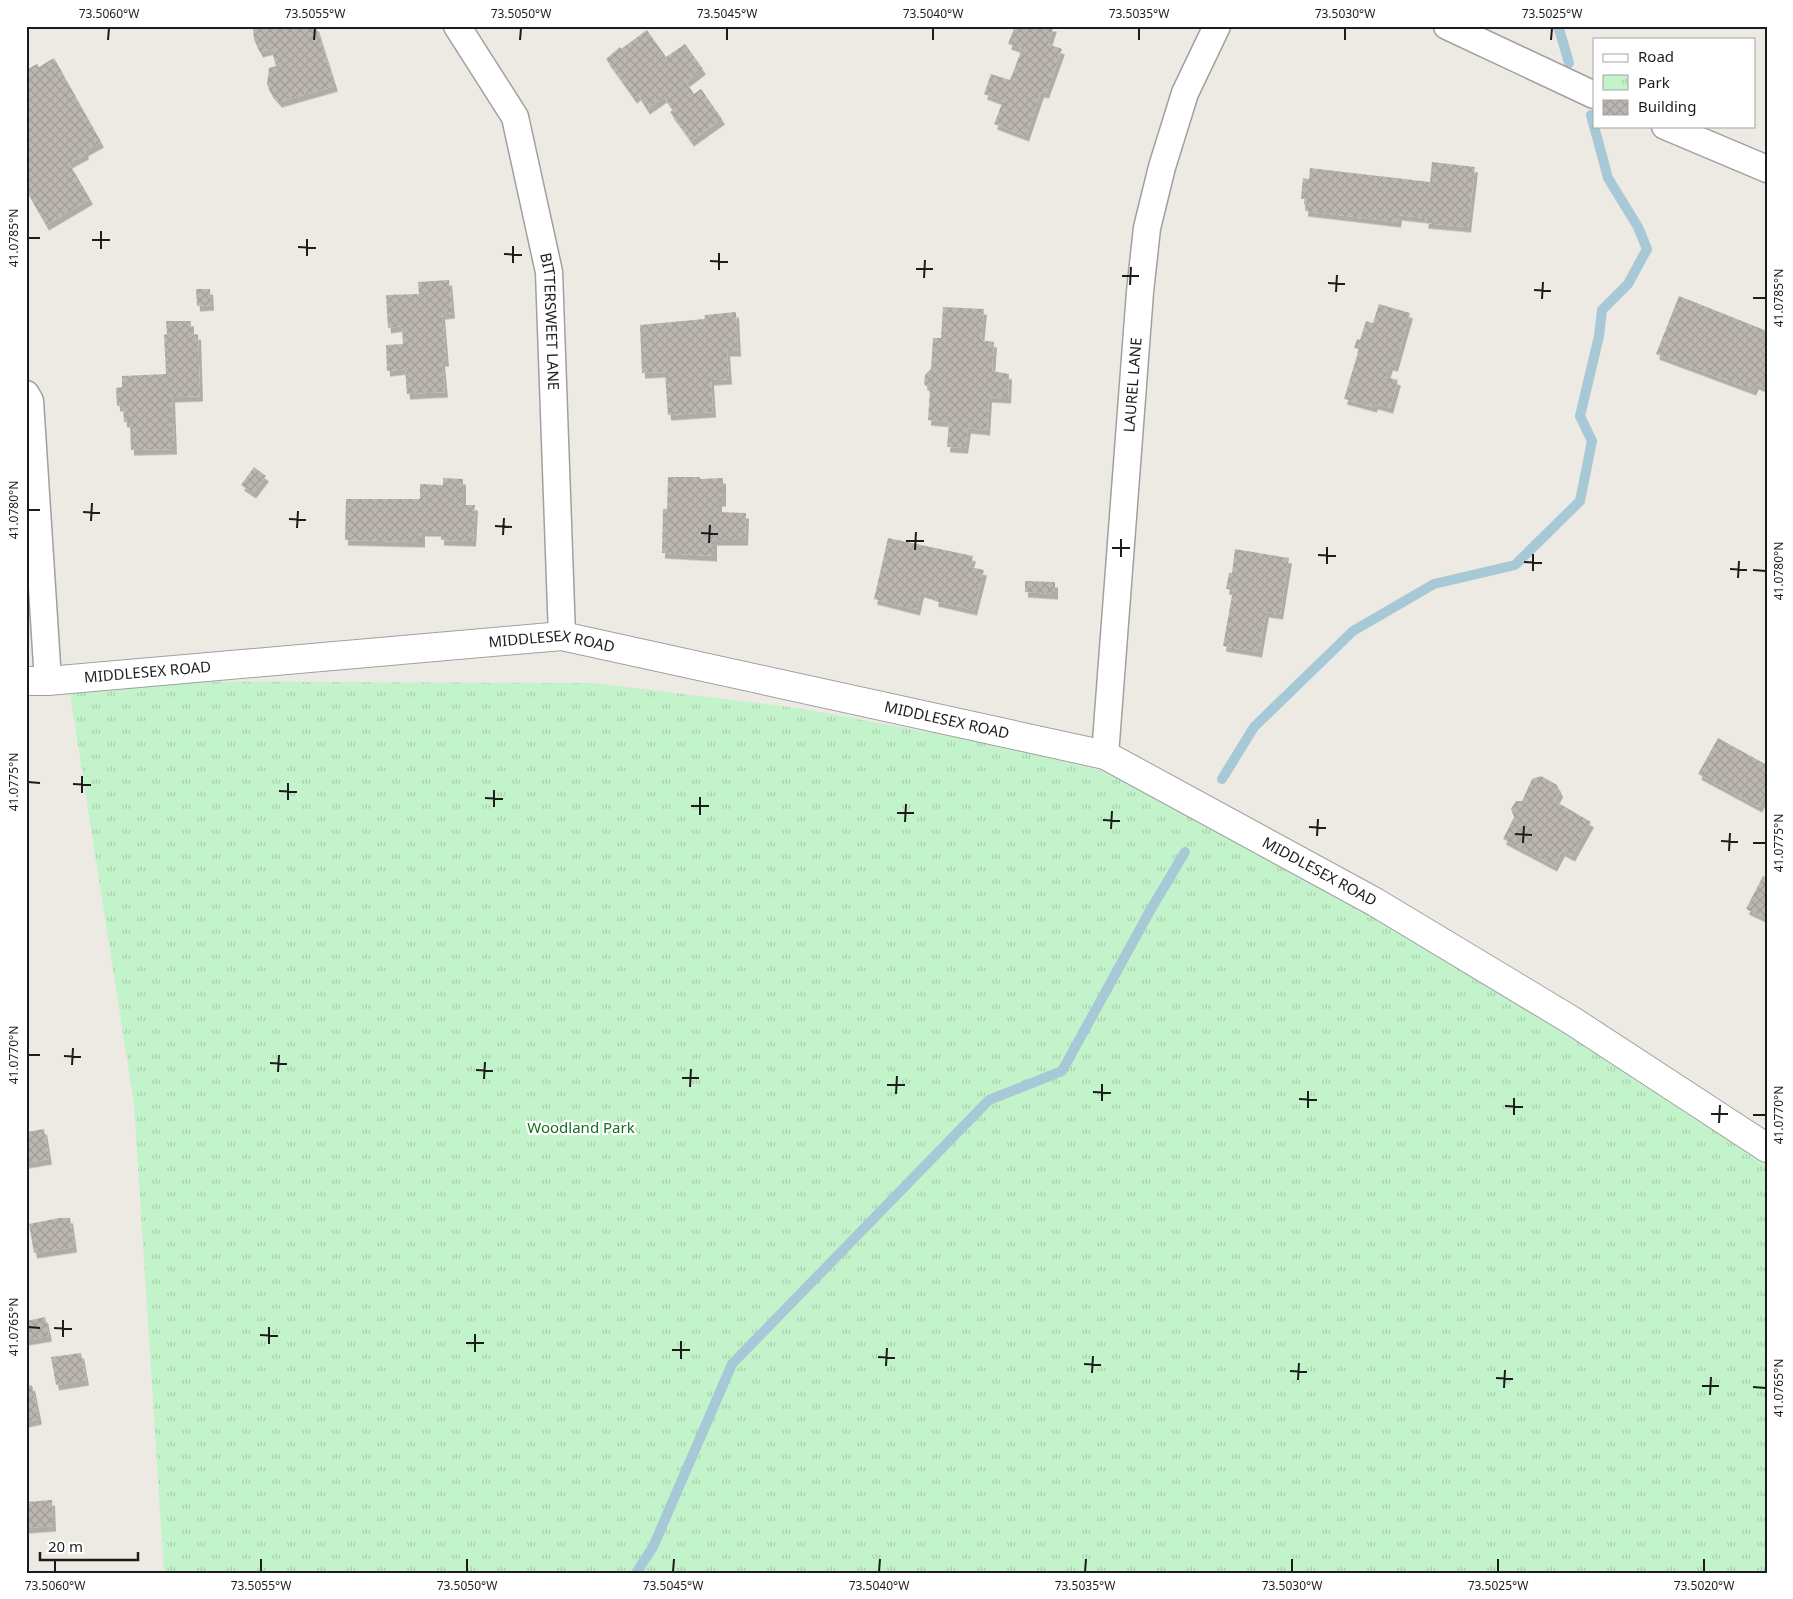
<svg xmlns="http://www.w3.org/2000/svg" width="1793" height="1599" font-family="'Noto Sans',sans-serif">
<defs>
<pattern id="park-tufts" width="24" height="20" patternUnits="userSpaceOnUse" patternTransform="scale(1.25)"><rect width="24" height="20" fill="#c3f3ca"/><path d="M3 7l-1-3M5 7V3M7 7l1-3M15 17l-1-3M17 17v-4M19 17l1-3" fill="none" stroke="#a7d0ad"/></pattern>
<pattern id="building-cross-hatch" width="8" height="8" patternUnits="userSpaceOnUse" patternTransform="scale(1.25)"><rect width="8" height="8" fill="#bcb6b0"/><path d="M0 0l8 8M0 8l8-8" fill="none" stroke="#a19c97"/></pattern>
<filter id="shadow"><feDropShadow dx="3" dy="5.5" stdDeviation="0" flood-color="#0004"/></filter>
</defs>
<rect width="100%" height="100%" fill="#eceae3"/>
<polygon fill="url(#park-tufts)" points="68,681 592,683 798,708 997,745 1098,770 1395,905 1767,1130 1767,1573 164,1573 134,1104"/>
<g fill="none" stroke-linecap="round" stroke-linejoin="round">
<g stroke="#a7c8d6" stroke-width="10">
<polyline points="1557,26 1560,32 1569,63"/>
<polyline points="1222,779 1254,727 1353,631 1434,584 1515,565 1580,501 1592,441 1580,416 1599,336 1602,310 1628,284 1647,249 1638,227 1608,178 1591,115"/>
<polyline points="636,1573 653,1547 732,1364 989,1100 1062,1071 1151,909 1185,852"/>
</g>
</g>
<g fill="url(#building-cross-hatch)" filter="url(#shadow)">
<polygon points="259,26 316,26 335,86 279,102 270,92 267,84 269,68 276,66 271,49 260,52 254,40 253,28"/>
<polygon points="1015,26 1054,26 1048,44 1062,49 1046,93 1041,92 1026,136 994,124 1003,101 984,94 991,74 1010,80 1022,49 1008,44"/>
<polygon points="647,30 666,57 685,44 703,69 686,82 694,94 701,89 722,119 691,141 670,112 673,110 664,97 647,109 638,95 634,98 606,59 620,47 621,49"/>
<polygon points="54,58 101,142 85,151 86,154 69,163 90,199 46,225 26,190 26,70 37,64 39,67"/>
<polygon points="1432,162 1475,167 1468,227 1425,223 1426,218 1399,215 1398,222 1305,211 1306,199 1301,199 1303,178 1309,179 1310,168 1430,182"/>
<polygon points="449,280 452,313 442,314 446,361 442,361 445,392 407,394 405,369 387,371 386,345 403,344 402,326 388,328 386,295 419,294 418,282"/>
<polygon points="196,289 210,289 211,305 197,306"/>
<polygon points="1679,296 1767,331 1767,389 1756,384 1753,390 1656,354"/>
<polygon points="1379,304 1410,313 1395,366 1390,365 1386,377 1398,380 1390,408 1375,404 1374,407 1344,399 1359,349 1354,348 1357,339 1360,340 1366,321 1373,323"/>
<polygon points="943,307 984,309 981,340 994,342 992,371 1009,374 1008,398 989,397 987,430 968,428 965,448 947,447 949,422 928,420 930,389 924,384 925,375 931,369 933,338 941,338"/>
<polygon points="736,312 738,351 727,351 729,379 711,380 713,412 668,415 665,372 642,373 640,325 704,319 705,315"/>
<polygon points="166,321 191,321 191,335 198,334 200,396 172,397 174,449 131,450 130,422 124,422 123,406 117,406 116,388 122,387 122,376 166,374 164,335 167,334"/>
<polygon points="254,467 266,476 253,493 241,485"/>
<polygon points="668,477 700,477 700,479 723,478 723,501 719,501 719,512 746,513 745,540 714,540 714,556 662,553 663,509 667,509"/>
<polygon points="443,478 463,479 463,505 475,505 473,541 441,540 441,531 422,531 422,542 345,540 346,499 420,499 420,484 443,485"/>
<polygon points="888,538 973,556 970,567 984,570 974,610 935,601 936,596 921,592 917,610 874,599"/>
<polygon points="1235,549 1289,558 1280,614 1266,612 1259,652 1223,646 1233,590 1226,589 1229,573 1232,573"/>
<polygon points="1025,581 1055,582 1055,594 1025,592"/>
<polygon points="1718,738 1767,765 1767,792 1759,807 1698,774"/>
<polygon points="1541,776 1557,785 1560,792 1555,801 1591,822 1572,856 1562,851 1554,866 1503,839 1514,817 1511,809 1516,801 1522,801 1532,779"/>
<polygon points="1763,876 1767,878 1767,919 1746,909"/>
<polygon points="44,1129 49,1159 26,1163 26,1132"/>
<polygon points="59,1218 70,1218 74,1247 34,1253 29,1224"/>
<polygon points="45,1317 49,1336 26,1340 26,1321"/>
<polygon points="81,1353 86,1380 56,1385 51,1357"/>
<polygon points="32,1385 39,1419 26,1422 26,1386"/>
<polygon points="52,1500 53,1526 26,1528 26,1502"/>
</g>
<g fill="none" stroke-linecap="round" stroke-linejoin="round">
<defs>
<g id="minor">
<path id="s1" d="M457,26L515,117L549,272L562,636"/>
<polyline points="1447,26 1594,95"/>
<polyline points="1665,126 1767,169"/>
<polyline points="26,394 30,401 48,681"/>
<path id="s2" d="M1105,755L1140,292L1147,228L1162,167L1185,93L1217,26"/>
</g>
<g id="tertiary">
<path id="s3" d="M26,681H48L562,636L1105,755L1375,902L1571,1020L1767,1148"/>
</g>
</defs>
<use href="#minor" stroke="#a0a0a0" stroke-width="29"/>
<use href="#tertiary" stroke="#a0a0a0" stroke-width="30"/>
<use href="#minor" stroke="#fff" stroke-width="26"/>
<use href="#tertiary" stroke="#fff" stroke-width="28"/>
</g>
<path fill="none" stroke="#1c1c1c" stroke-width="2" d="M108,40L109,28M314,40L315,28M520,40L521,28M727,40V28M933,40V28M1139,40V28M1345,40V28M1551,40L1552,28M28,238H40M92,240H110M298,247L316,248M101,249V231M504,254L522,255M307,256V239M710,261L728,262M513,263V246M916,269H933M719,270V253M1122,276H1139M924,278L925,260M1328,283L1345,284M1130,285L1131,267M1534,290L1551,291M1336,292L1337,275M1753,298H1766M1542,299L1543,282M28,510H40M83,512L100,513M289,519L306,520M91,521L92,503M495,526L512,527M297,528L298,511M701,533L718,534M503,535L504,518M906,541H924M709,543L710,525M1112,548H1130M915,550L916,532M1318,555L1336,556M1121,557V539M1524,562L1542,563M1327,564V547M1730,569L1747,570M1753,570L1766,571M1533,571V554M1738,578L1739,561M28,782L40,783M73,784L91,785M279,791L297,792M82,793V776M485,798L503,799M288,800V783M691,806H709M494,807V790M897,813H914M700,815V797M1103,820L1120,821M905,822L906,804M1309,827L1326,828M1111,829L1112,811M1515,834L1532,835M1317,836L1318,819M1721,841L1738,842M1523,843L1524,826M1753,843H1766M1729,851L1730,833M28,1055H40M64,1056L81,1057M270,1063L287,1064M72,1065L73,1048M476,1070L493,1071M278,1072L279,1055M682,1078H699M484,1079L485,1062M887,1085H905M690,1087L691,1069M1093,1092L1111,1093M896,1094L897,1076M1299,1099L1317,1100M1102,1101V1084M1505,1106L1523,1107M1308,1108V1091M1711,1114H1728M1514,1115V1098M1753,1115H1766M1719,1123L1720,1105M28,1327L40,1328M54,1328L72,1329M260,1335L278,1336M63,1337V1320M466,1343H484M269,1344V1327M672,1350H690M475,1352V1334M878,1357L895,1358M681,1359V1341M1084,1364L1101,1365M886,1366L887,1348M1290,1371L1307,1372M1092,1373L1093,1356M1496,1378L1513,1379M1298,1380L1299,1363M1702,1386H1719M1753,1387L1766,1388M1504,1388L1505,1370M1710,1395L1711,1377M55,1572V1559M261,1572V1559M467,1572V1559M673,1572L674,1559M879,1572L880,1559M1085,1572L1086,1559M1292,1572V1559M1498,1572V1559M1704,1572V1559"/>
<g text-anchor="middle" stroke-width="4.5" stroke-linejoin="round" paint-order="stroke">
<g font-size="15" fill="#1c1c1c" stroke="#fff">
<text dy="5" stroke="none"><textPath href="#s1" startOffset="316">BITTERSWEET LANE</textPath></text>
<text dy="5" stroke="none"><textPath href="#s2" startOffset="371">LAUREL LANE</textPath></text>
<text dy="5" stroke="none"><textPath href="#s3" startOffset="528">MIDDLESEX ROAD</textPath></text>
<text dy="5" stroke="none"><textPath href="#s3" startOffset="122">MIDDLESEX ROAD</textPath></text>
<text dy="5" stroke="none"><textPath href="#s3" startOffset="932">MIDDLESEX ROAD</textPath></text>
<text dy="5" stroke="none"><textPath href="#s3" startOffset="1338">MIDDLESEX ROAD</textPath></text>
</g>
<g font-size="15" fill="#156f23" stroke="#fff">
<text x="581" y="1133">Woodland Park</text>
</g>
</g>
<rect width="1793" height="1599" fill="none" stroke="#ffffff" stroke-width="55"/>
<rect x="1593" y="38" width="162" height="90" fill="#ffffff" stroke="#a4a4a4"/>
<rect x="1603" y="54" width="25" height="8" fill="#ffffff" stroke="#a4a4a4"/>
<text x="1638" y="62" font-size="15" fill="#1c1c1c">Road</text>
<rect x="1603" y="75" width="25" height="15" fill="url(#park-tufts)" stroke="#a4a4a4"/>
<text x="1638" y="88" font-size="15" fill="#1c1c1c">Park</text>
<rect x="1603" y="100" width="25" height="15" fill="url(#building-cross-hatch)" stroke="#a4a4a4"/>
<text x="1638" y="112" font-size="15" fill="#1c1c1c">Building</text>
<path d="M40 1552v8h98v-8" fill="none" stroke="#1c1c1c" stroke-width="2.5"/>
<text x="48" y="1552" font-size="15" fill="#1c1c1c" stroke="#ffffff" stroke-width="4" paint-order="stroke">20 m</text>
<rect x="28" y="28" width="1738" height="1544" fill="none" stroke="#1c1c1c" stroke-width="2"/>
<g font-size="12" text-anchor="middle" fill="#1c1c1c">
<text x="109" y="18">73.5060°W</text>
<text x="315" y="18">73.5055°W</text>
<text x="521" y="18">73.5050°W</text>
<text x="727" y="18">73.5045°W</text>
<text x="933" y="18">73.5040°W</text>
<text x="1139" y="18">73.5035°W</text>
<text x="1345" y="18">73.5030°W</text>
<text x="1552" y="18">73.5025°W</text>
<text transform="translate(14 238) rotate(-90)" y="4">41.0785°N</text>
<text transform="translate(1779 298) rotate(-90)" y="4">41.0785°N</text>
<text transform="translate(14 510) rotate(-90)" y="4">41.0780°N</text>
<text transform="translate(1779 571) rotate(-90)" y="4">41.0780°N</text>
<text transform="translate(14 782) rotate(-90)" y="4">41.0775°N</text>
<text transform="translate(1779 843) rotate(-90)" y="4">41.0775°N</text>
<text transform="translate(14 1055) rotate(-90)" y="4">41.0770°N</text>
<text transform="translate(1779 1115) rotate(-90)" y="4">41.0770°N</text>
<text transform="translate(14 1327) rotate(-90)" y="4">41.0765°N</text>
<text transform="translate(1779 1388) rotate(-90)" y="4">41.0765°N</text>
<text x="55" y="1590">73.5060°W</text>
<text x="261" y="1590">73.5055°W</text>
<text x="467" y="1590">73.5050°W</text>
<text x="673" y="1590">73.5045°W</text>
<text x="879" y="1590">73.5040°W</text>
<text x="1085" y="1590">73.5035°W</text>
<text x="1292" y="1590">73.5030°W</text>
<text x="1498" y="1590">73.5025°W</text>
<text x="1704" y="1590">73.5020°W</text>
</g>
</svg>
